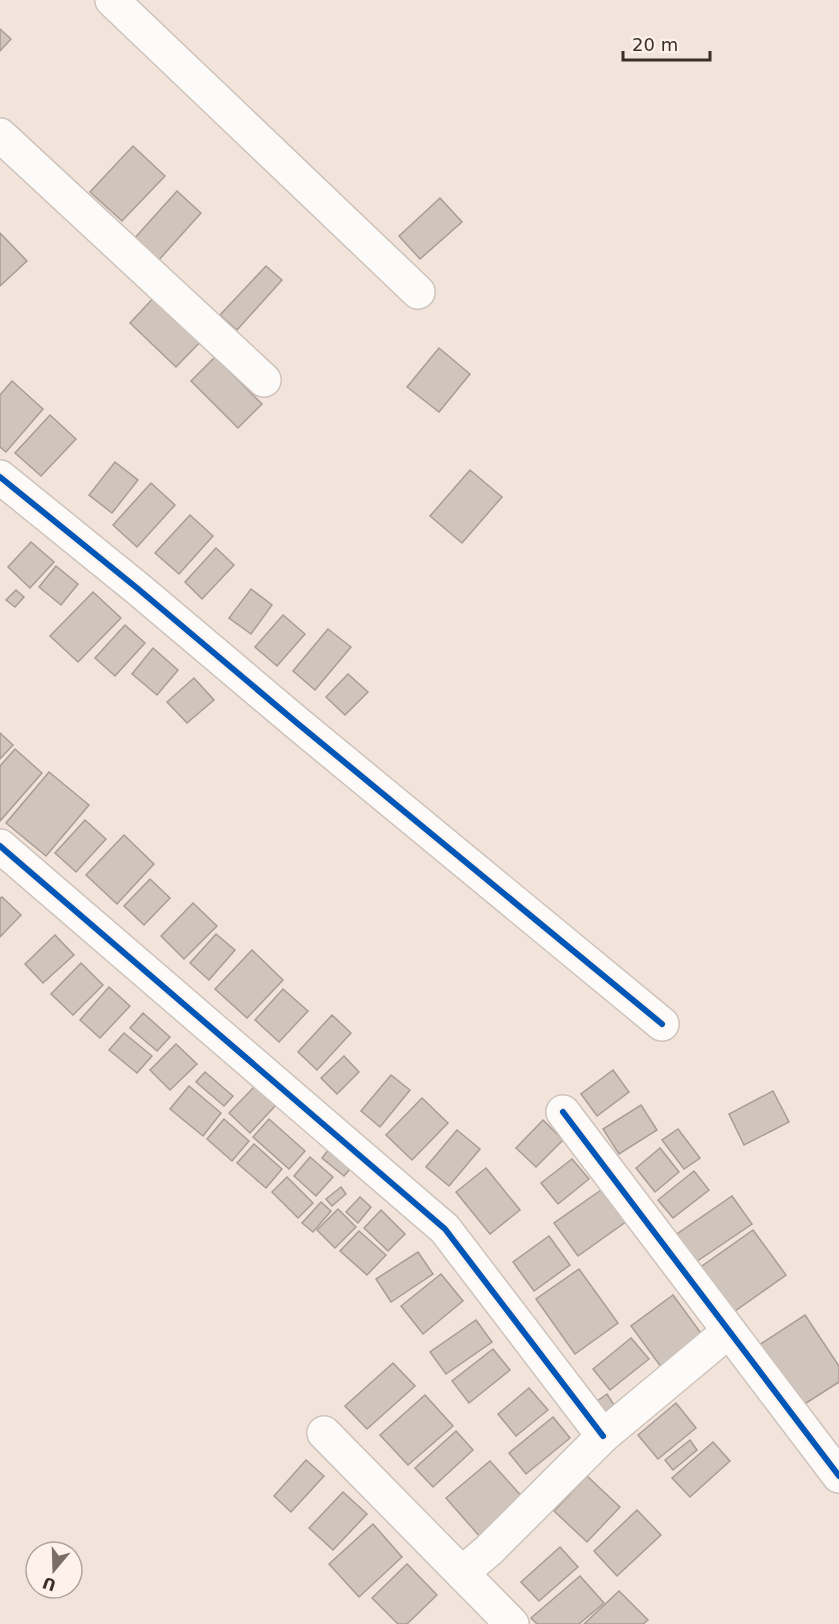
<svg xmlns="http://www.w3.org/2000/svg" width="839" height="1624" font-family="'DejaVu Sans',sans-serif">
<rect width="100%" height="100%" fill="#f2e4da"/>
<g fill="#d0c5bd" stroke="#a89d96" stroke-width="1.5">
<polygon points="0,29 11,39 0,51"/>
<polygon points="133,146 165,176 122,221 90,192"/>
<polygon points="177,191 201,213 157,262 133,240"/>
<polygon points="440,198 462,222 420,259 399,236"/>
<polygon points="0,233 27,261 0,286"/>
<polygon points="266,266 282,280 237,330 220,315"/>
<polygon points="159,292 206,336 176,367 130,323"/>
<polygon points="439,348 470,374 439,412 407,387"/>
<polygon points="215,357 262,404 238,428 191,381"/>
<polygon points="12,381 43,409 6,452 0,447 0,395"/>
<polygon points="50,415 76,439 41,476 15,453"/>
<polygon points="115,462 138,480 112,513 89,495"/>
<polygon points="470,470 502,497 462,543 430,516"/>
<polygon points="151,483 175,505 137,547 113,525"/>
<polygon points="190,515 213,536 179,574 155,553"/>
<polygon points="31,542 54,562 30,588 8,567"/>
<polygon points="216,548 234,565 202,599 185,582"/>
<polygon points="56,566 78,584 61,605 39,587"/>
<polygon points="251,589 272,605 251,634 229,618"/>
<polygon points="16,590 24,597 15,607 6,600"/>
<polygon points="93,592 121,618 78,662 50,636"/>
<polygon points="283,615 305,634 277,666 255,647"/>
<polygon points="125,625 145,643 115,676 95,658"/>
<polygon points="328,629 351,647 315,690 293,671"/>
<polygon points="153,648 178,670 157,695 132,674"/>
<polygon points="348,674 368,692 345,715 326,697"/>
<polygon points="194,678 214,700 187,723 167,702"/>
<polygon points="0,733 13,745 0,759"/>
<polygon points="15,749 42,773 0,821 0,766"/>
<polygon points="49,772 89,805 46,856 6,823"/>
<polygon points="85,820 106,839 76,872 55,853"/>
<polygon points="124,835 154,864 117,904 86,875"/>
<polygon points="150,879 170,898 144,925 124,906"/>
<polygon points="2,897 21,915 0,937 0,898"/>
<polygon points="193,903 217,926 184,959 161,936"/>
<polygon points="216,934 235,950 209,980 190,963"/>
<polygon points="55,935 74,955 43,983 25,964"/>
<polygon points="252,950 283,980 247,1018 215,989"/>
<polygon points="81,963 103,985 73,1015 51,994"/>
<polygon points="109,987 130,1006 100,1038 80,1020"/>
<polygon points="283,989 308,1011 279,1042 255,1020"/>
<polygon points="143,1013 170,1037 157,1051 130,1028"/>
<polygon points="332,1015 351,1033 317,1070 298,1052"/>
<polygon points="124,1033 152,1056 137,1073 109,1050"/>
<polygon points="176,1044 197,1064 170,1090 150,1070"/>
<polygon points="344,1056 359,1072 337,1094 321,1078"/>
<polygon points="613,1070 629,1092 597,1116 581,1094"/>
<polygon points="205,1072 233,1096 224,1106 196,1082"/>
<polygon points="391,1075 410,1090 380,1127 361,1111"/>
<polygon points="189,1086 221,1113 203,1136 170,1109"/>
<polygon points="255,1086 276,1105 250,1133 229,1113"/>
<polygon points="773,1091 789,1122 744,1145 729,1114"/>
<polygon points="422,1098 448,1123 412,1160 386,1135"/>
<polygon points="641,1105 657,1130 619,1154 603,1129"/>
<polygon points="224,1119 249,1141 232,1161 207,1139"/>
<polygon points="269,1119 305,1151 289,1169 253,1137"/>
<polygon points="543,1120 563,1140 536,1167 516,1148"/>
<polygon points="678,1129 700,1158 684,1169 662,1140"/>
<polygon points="457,1130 480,1149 449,1186 426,1167"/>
<polygon points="254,1144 282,1169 266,1188 237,1163"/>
<polygon points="660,1148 679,1172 655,1192 636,1168"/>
<polygon points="328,1150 351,1168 344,1176 322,1158"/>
<polygon points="310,1157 333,1177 316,1196 294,1176"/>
<polygon points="572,1159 589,1179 558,1204 541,1183"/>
<polygon points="486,1168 520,1210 490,1234 456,1192"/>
<polygon points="694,1171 709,1190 673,1218 658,1200"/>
<polygon points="287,1177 313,1203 298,1218 272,1192"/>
<polygon points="341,1187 346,1194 332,1206 326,1199"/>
<polygon points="604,1188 627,1221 578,1256 554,1223"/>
<polygon points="732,1196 752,1224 693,1264 674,1236"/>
<polygon points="360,1197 371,1207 358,1223 346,1212"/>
<polygon points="321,1202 331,1211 313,1232 302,1223"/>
<polygon points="338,1209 356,1227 335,1248 317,1230"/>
<polygon points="381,1210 405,1234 388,1251 364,1228"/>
<polygon points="753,1230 786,1275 728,1316 695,1271"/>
<polygon points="359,1231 386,1255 367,1275 340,1251"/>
<polygon points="549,1236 570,1265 534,1291 513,1262"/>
<polygon points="418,1252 433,1274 391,1302 376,1279"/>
<polygon points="579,1269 618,1323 575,1354 536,1299"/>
<polygon points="441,1274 463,1301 423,1334 401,1306"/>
<polygon points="673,1295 706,1340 664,1371 631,1326"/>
<polygon points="805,1315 839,1366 839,1382 800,1407 759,1345"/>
<polygon points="476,1320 492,1342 446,1374 430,1352"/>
<polygon points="631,1338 649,1359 610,1390 593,1369"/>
<polygon points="493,1349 510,1370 469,1403 452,1381"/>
<polygon points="393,1363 415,1386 367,1429 345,1406"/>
<polygon points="529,1388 548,1410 516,1436 498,1414"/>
<polygon points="607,1394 614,1405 603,1413 596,1402"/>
<polygon points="425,1395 453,1426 408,1465 380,1435"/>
<polygon points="676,1403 696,1428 658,1459 638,1435"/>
<polygon points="553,1417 570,1438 526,1474 509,1453"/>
<polygon points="456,1431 473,1450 433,1487 415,1468"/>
<polygon points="690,1440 697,1450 673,1470 665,1460"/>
<polygon points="713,1442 730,1461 690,1497 672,1478"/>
<polygon points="306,1460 324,1476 291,1512 274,1496"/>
<polygon points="490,1461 525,1500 481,1538 446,1498"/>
<polygon points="587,1476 620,1507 587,1542 554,1511"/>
<polygon points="343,1492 367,1514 333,1550 309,1528"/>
<polygon points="637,1510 661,1535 617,1576 594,1551"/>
<polygon points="373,1524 402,1557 359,1597 329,1564"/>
<polygon points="560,1547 578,1567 539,1601 521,1582"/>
<polygon points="407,1564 437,1595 407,1624 398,1624 372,1598"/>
<polygon points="580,1576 604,1603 579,1624 537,1624 531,1618"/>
<polygon points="619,1591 648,1620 643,1624 584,1624"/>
</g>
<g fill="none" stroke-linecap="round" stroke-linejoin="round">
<defs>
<g id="minor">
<polyline points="112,0 418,292"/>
<polyline points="0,135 264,380"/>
<polyline points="0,477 137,588 297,723 662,1024"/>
<polyline points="0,846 445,1229 603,1436"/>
<polyline points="563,1112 839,1476"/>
<polyline points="324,1433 512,1624"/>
<polyline points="462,1573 489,1550 603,1436 729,1331"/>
</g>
</defs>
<use href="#minor" stroke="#cec3bb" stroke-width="36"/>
<use href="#minor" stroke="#fdfbf9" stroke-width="33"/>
<defs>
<g id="cycleway">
<polyline points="0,477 137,588 297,723 662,1024"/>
<polyline points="0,846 445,1229 603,1436"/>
<polyline points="563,1112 839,1476"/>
</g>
</defs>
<use href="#cycleway" stroke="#fdf2eb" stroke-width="10"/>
<use href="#cycleway" stroke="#0057b8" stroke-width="6"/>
</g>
<g transform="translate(54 1570) rotate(199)"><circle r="28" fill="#fdf2eb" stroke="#afa49d" stroke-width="1.5"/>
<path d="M0-4.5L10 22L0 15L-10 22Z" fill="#7a6e66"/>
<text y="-9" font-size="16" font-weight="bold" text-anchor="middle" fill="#3a2f28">U</text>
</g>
<path d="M623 51v9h87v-9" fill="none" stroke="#3a2f28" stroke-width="3"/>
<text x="632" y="51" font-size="18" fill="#3a2f28" stroke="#fdf2eb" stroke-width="4.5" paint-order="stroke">20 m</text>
</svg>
